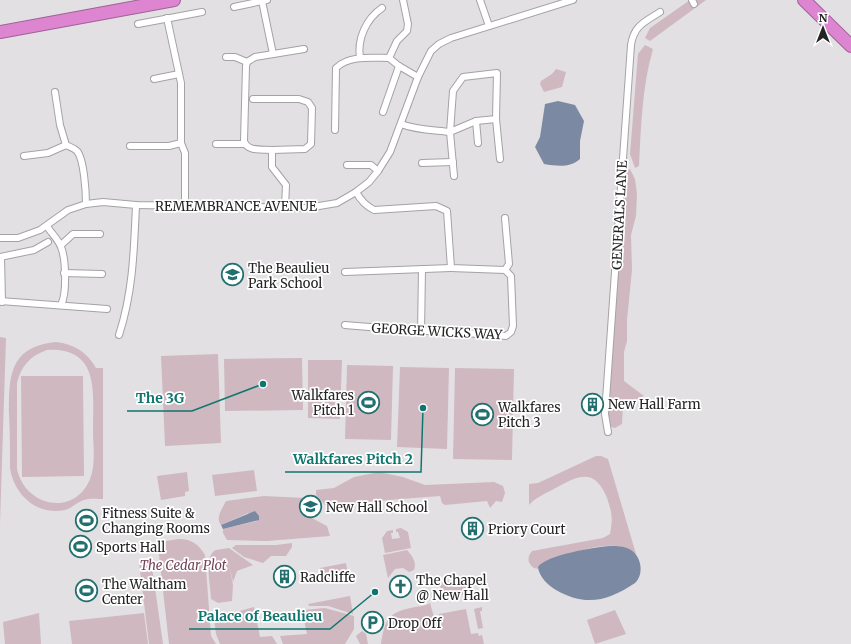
<svg xmlns="http://www.w3.org/2000/svg" width="851" height="644" font-family="Merriweather,serif">
<rect width="100%" height="100%" fill="#e2e0e3"/>
<g fill="#d0b8c1" fill-rule="evenodd">
<polygon points="690,0 706,0 650,41 645,38 650,28"/>
<path d="M645,45L653,49C642,87 641,127 639,166L635,168L630,154L638,54Z"/>
<polygon points="556,69 566,72 562,87 544,92 540,84 541,81 552,74"/>
<polygon points="630,169 635,179 637,194 636,216 631,235 632,270 627,320 627,341 624,352 624,381 644,396 623,405 622,424 615,428 611,427 608,416 620,224 625,207 620,199 624,173"/>
<polygon points="0,337 6,338 0,524"/>
<path d="M56,342C74,344 87,352 96,368H103V499C98,499 89,498 84,500C77,502 72,508 65,510C36,516 14,494 10,468C10,450 10,432 9,415C9,376 9,347 56,342ZM47,350C100,347 93,393 93,430C93,446 96,465 90,479C75,517 25,507 17,469V383C21,366 30,356 47,350Z"/>
<polygon points="218,354 221,443 165,446 161,356"/>
<polygon points="302,358 303,410 225,411 224,359"/>
<polygon points="308,360 342,360 340,419 308,418"/>
<polygon points="347,365 393,366 391,440 345,439"/>
<polygon points="400,367 449,368 447,449 397,447"/>
<polygon points="455,368 514,369 512,460 453,459"/>
<polygon points="21,376 83,376 84,476 22,477"/>
<path d="M596,456H601L608,459L636,554C612,533 563,557 538,567V569L534,568C527,563 527,557 532,551L603,538L610,534C613,518 612,513 607,498C594,466 577,476 552,490C544,494 535,498 529,505V484L538,483Z"/>
<polygon points="254,470 257,491 215,496 212,475"/>
<polygon points="187,472 189,491 185,492 185,496 161,500 157,476"/>
<polygon points="379,472 403,477 425,485 494,482 503,486 505,493 502,502 496,501 490,508 487,501 445,505 442,503 440,496 325,505 316,495 316,490 334,488 354,477"/>
<path d="M264,496L305,498L308,516L327,526L330,536L267,541L227,540L223,533V529L257,521L248,513L221,525C215,518 222,509 226,501Z"/>
<polygon points="401,528 408,532 411,548 385,553 382,538 387,531 393,530 393,533 391,533 392,539 400,538 398,532 396,532 396,529"/>
<path d="M179,539C192,539 199,545 205,555L211,636L216,644H169L158,546L166,541Z"/>
<polygon points="292,543 292,547 286,556 271,556 263,563 244,557 232,548 236,545 276,545"/>
<path d="M229,548L253,565L237,571L233,582L229,564L233,585L232,601L218,603L211,599C211,587 203,555 216,550C220,549 225,549 229,548Z"/>
<path d="M407,550C412,556 417,562 414,570L409,572L403,568L395,569L388,578L383,555Z"/>
<polygon points="151,560 163,644 149,644 139,562"/>
<polygon points="346,563 348,575 323,580 320,568"/>
<polygon points="467,578 470,593 443,598 441,596 440,583"/>
<polygon points="350,596 353,614 328,606 309,606 308,604"/>
<path d="M430,603L434,617L439,616V614L466,609L471,634L478,633L479,636L482,635L484,644H381C385,618 389,612 415,607C421,606 426,606 430,603Z"/>
<polygon points="254,607 260,637 272,636 277,644 220,644 216,634 214,618"/>
<polygon points="482,607 482,611 480,611 483,628 478,629 474,609"/>
<polygon points="325,608 354,616 354,629 345,644 283,644 280,636 307,634 302,610"/>
<polygon points="615,610 626,634 595,644 587,620"/>
<polygon points="39,613 41,644 5,644 3,622"/>
<polygon points="144,613 148,644 72,644 69,621"/>
<polygon points="362,631 366,634 368,644 360,644 356,636"/>
</g>
<g fill="#7b89a3">
<path d="M558,101L575,105L584,121L580,141V159C570,168 557,166 544,164L535,147L540,137L545,104Z"/>
<polygon points="255,511 259,516 259,520 223,529 221,525"/>
<path d="M610,546C617,546 625,546 631,550C642,557 644,575 635,583C608,601 586,607 556,590C548,585 539,577 538,567C546,555 595,547 610,546Z"/>
</g>
<g fill="none" stroke-linecap="round" stroke-linejoin="round">
<defs>
<g id="street">
<polyline points="480,0 489,26"/>
<polyline points="692,0 694,4"/>
<polyline points="262,1 273,54"/>
<polyline points="234,7 267,0"/>
<polyline points="167,18 181,83 181,143 185,153 185,206"/>
<polyline points="138,24 202,12"/>
<polyline points="226,57 235,57 247,62"/>
<path d="M360,58C357,39 366,19 382,8"/>
<polyline points="389,58 397,41 407,31 408,24 403,0"/>
<polyline points="389,58 399,66 418,77"/>
<polygon points="497,73 496,119 476,121 450,132 453,91 463,77"/>
<polyline points="154,79 179,74"/>
<polyline points="55,92 60,125 66,145"/>
<polyline points="253,99 299,99 308,102 312,108 311,144 305,149 272,150"/>
<polyline points="383,112 399,66"/>
<polyline points="496,119 500,159"/>
<polyline points="476,121 478,143"/>
<path d="M401,124C416,130 433,130 450,132L454,176"/>
<path d="M335,130L336,68C349,55 372,58 389,58"/>
<polyline points="216,144 245,144"/>
<polyline points="130,146 169,146 181,143"/>
<path d="M24,156L48,153L66,145C70,147 74,148 77,151C84,159 86,192 86,204"/>
<polyline points="422,163 453,162"/>
<polyline points="347,165 371,165 378,171"/>
<path d="M285,207L286,185L272,167V150C263,149 247,152 244,141L246,66L247,62L255,57L304,49"/>
<polyline points="505,218 509,264 505,270"/>
<path d="M47,226C51,233 58,239 61,247C66,259 67,294 61,305"/>
<polyline points="0,238 18,238 40,230 68,210 86,204 103,202 136,205 307,208 337,203 356,192 369,182 378,171 390,152 418,77 431,51 439,44 451,38 573,0"/>
<polyline points="61,245 73,234 100,234"/>
<polyline points="0,257 34,250 48,242"/>
<polyline points="1,257 2,302"/>
<polyline points="345,272 451,268"/>
<polyline points="64,273 102,274"/>
<polyline points="0,301 107,309"/>
<path d="M345,325C399,330 452,332 506,336L511,332L513,326L511,276L505,270L451,268L447,211L436,206L374,210C366,206 361,201 356,192"/>
<polyline points="421,332 422,269"/>
<path d="M119,335C133,292 134,250 136,205"/>
<path d="M608,432L605,414L631,45C634,25 645,22 660,12"/>
</g>
<g id="highway">
<polyline points="804,0 851,46"/>
<polyline points="0,32 174,0"/>
</g>
</defs>
<use href="#street" stroke="#a4a2a5" stroke-width="8"/>
<use href="#highway" stroke="#9d6395" stroke-width="14"/>
<use href="#street" stroke="#fff" stroke-width="6"/>
<use href="#highway" stroke="#dd85d1" stroke-width="12"/>
</g>
<defs>
<symbol id="school-ring" viewBox="-11 -11 22 22"><circle r="9.5" fill="#fff" stroke="#236f6f" stroke-width="1.5"/><path d="M0-5L7-2L0 1L-7-2ZM-4 1L0 2.5L4 1V4Q0 6-4 4Z" fill="#236f6f"/></symbol>
<symbol id="stadium-ring" viewBox="-11 -11 22 22"><circle r="9.5" fill="#fff" stroke="#236f6f" stroke-width="1.5"/><path d="M0-5a6.5 5 0 1 0 0 10a6.5 5 0 1 0 0-10ZM-3.5-1.8h7v3.6h-7Z" fill="#236f6f"/></symbol>
<symbol id="building-ring" viewBox="-11 -11 22 22"><circle r="9.5" fill="#fff" stroke="#236f6f" stroke-width="1.5"/><path d="M-4-6H4V6H1V3H-1V6H-4ZM-2.5-4.3h1.7v1.8h-1.7ZM.8-4.3h1.7v1.8H.8ZM-2.5-1h1.7V.8h-1.7ZM.8-1h1.7V.8H.8Z" fill="#236f6f"/></symbol>
<symbol id="church-ring" viewBox="-11 -11 22 22"><circle r="9.5" fill="#fff" stroke="#236f6f" stroke-width="1.5"/><path d="M-1.2-6h2.4v3.5h3.3v2.4h-3.3V6h-2.4V-.1h-3.3v-2.4h3.3Z" fill="#236f6f"/></symbol>
<symbol id="parking-ring" viewBox="-11 -11 22 22"><circle r="9.5" fill="#fff" stroke="#236f6f" stroke-width="1.5"/><path d="M-3.5-5.5H1a3.5 3.5 0 0 1 0 7H-1V5.5H-3.5ZM-1-3.4V-.6H.8a1.4 1.4 0 0 0 0-2.8Z" fill="#236f6f"/></symbol>
</defs>
<g fill-rule="evenodd">
<use href="#school-ring" x="220" y="262" width="25" height="25"/>
<use href="#stadium-ring" x="356" y="390" width="25" height="25"/>
<use href="#building-ring" x="580" y="392" width="25" height="25"/>
<use href="#stadium-ring" x="470" y="402" width="25" height="25"/>
<use href="#school-ring" x="298" y="494" width="25" height="25"/>
<use href="#stadium-ring" x="74" y="508" width="25" height="25"/>
<use href="#building-ring" x="460" y="516" width="25" height="25"/>
<use href="#stadium-ring" x="68" y="534" width="25" height="25"/>
<use href="#building-ring" x="272" y="564" width="25" height="25"/>
<use href="#church-ring" x="388" y="574" width="25" height="25"/>
<use href="#stadium-ring" x="74" y="578" width="25" height="25"/>
<use href="#parking-ring" x="360" y="610" width="25" height="25"/>
</g>
<g text-anchor="middle" stroke-width="3.5" stroke-linejoin="round" paint-order="stroke">
<g font-size="13" fill="#252425" stroke="#fff">
<text x="236" y="211">REMEMBRANCE AVENUE</text>
<text transform="translate(619 215) rotate(-87)" y="5">GENERALS LANE</text>
<text transform="translate(437 331) rotate(3)" y="5">GEORGE WICKS WAY</text>
</g>
<g font-size="13" fill="#252425" stroke="#fff" text-anchor="start">
<text x="248" y="273">The Beaulieu<tspan x="248" dy="15">Park School</tspan></text>
<text x="354" y="400" text-anchor="end">Walkfares<tspan x="354" dy="15">Pitch 1</tspan></text>
<text x="608" y="409">New Hall Farm</text>
<text x="498" y="412">Walkfares<tspan x="498" dy="15">Pitch 3</tspan></text>
<text x="326" y="512">New Hall School</text>
<text x="102" y="518">Fitness Suite &amp;<tspan x="102" dy="15">Changing Rooms</tspan></text>
<text x="488" y="534">Priory Court</text>
<text x="96" y="552">Sports Hall</text>
<text x="300" y="582">Radcliffe</text>
<text x="416" y="585">The Chapel<tspan x="416" dy="15">@ New Hall</tspan></text>
<text x="102" y="589">The Waltham<tspan x="102" dy="15">Center</tspan></text>
<text x="388" y="628">Drop Off</text>
</g>
<g font-size="13" font-style="italic" fill="#744257" stroke="#fff">
<text x="183" y="570">The Cedar Plot</text>
</g>
</g>
<path fill="none" stroke="#0f766e" stroke-width="1.5" d="M263 384L192 411H127M423 408L421 472H285M375 592L330 629H189"/>
<g fill="#0f766e" stroke="#fff" stroke-width="1.5">
<circle cx="263" cy="384" r="4"/>
<circle cx="423" cy="408" r="4"/>
<circle cx="375" cy="592" r="4"/>
</g>
<g font-size="14" text-anchor="middle" font-weight="bold" fill="#0f766e" stroke="#fff" stroke-width="3.5" stroke-linejoin="round" paint-order="stroke">
<text x="160" y="403">The 3G</text>
<text x="353" y="464">Walkfares Pitch 2</text>
<text x="260" y="621">Palace of Beaulieu</text>
</g>
<g transform="translate(823 28)" stroke="#ffffff" stroke-width="3" paint-order="stroke">
<path d="M0-3L7 15L0 10L-7 15Z" fill="#252425"/>
<text y="-6" font-size="11" font-weight="bold" text-anchor="middle" fill="#252425">N</text>
</g>
</svg>
